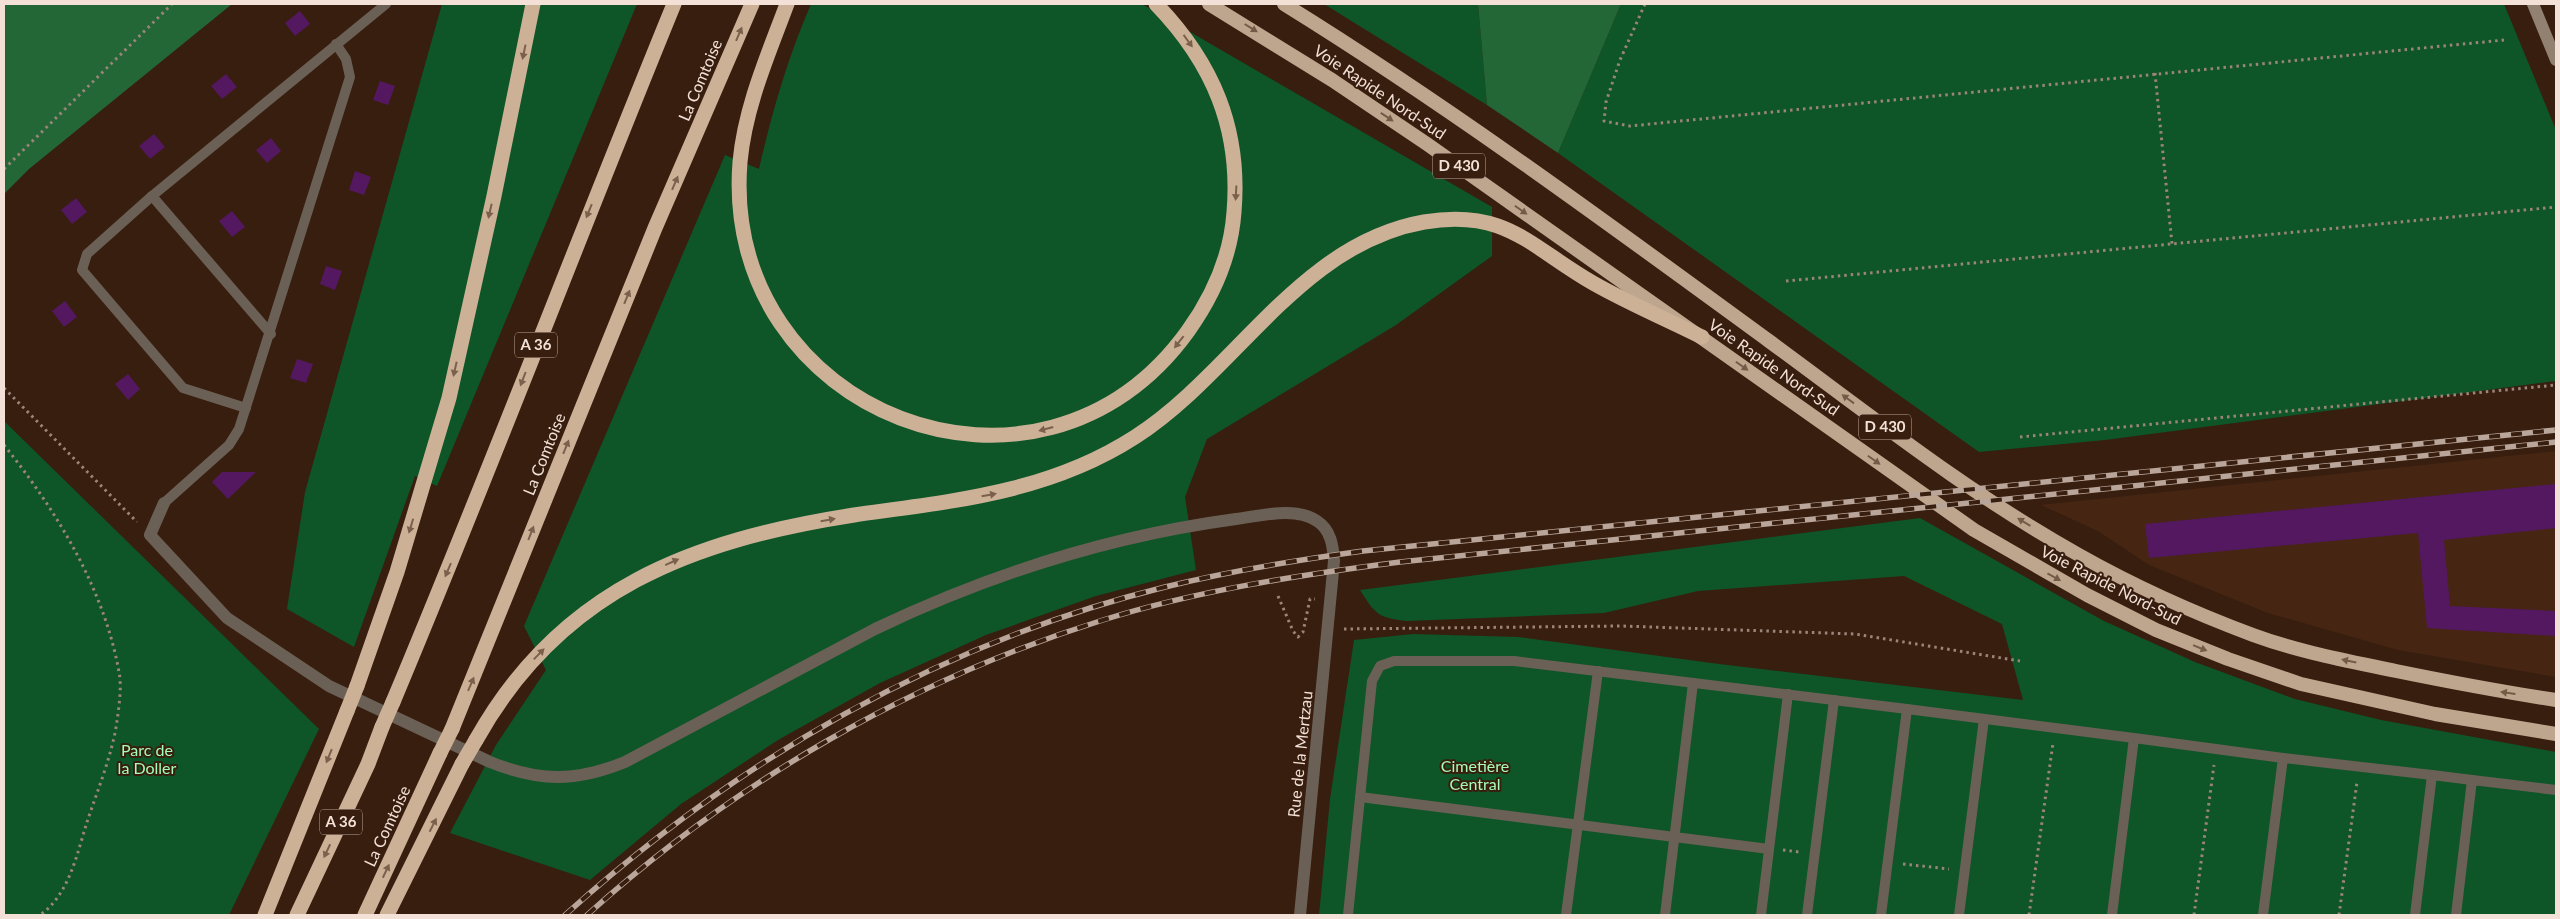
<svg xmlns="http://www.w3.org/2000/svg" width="2560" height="919" font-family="Lato,sans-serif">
<rect width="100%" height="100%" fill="#381e0f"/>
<polygon fill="#462613" points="2556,451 2556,677 2398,650 2268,613 2149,565 2098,531 2041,505"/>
<g fill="#0e5527">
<polygon points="442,4 637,4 437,486 415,476 354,647 287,609 305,492"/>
<path d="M811,4H1142L1492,207V256L1396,325L1207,439L1185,497L1196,570L1096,596L986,635L880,683L778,740L681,804L590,880L450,833L496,745L546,670L524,626L725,155L759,169C772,112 788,57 811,4Z"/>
<polygon points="1324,4 1478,4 1487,105"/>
<polygon points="1621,4 2504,4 2556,130 2556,381 2105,440 1979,452 1558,153"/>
<polygon points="4,421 319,729 229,915 4,915"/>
<path d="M1920,518L2104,621L2195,662L2295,699L2381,720L2556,752V915H1319L1330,799L1354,640L1413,634L1518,637L1719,664L2023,700L2002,624L1904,576L1698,591L1604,613L1407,621C1378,618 1375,614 1360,590Z"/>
</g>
<g fill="#236737">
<polygon points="4,4 232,4 29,169 4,194"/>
<polygon points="1478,4 1621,4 1558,153 1487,105"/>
</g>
<g fill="#531860">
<polygon points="300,11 310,24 295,36 285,23"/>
<polygon points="226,74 237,87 222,99 211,86"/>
<polygon points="380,81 395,86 388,105 373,100"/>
<polygon points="154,134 165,147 150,159 139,146"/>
<polygon points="271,138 281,151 267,163 256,150"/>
<polygon points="355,171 371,177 364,195 349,190"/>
<polygon points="76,198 87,212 72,224 61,210"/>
<polygon points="232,211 245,227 232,237 219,221"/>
<polygon points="326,266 342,271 335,290 320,284"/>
<polygon points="65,301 77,317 64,327 52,311"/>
<polygon points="297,359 313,364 306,383 290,378"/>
<polygon points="128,374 140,389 128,400 115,384"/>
<polygon points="222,472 256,472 228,499 212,482"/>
<polygon points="2556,484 2556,528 2444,540 2450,606 2556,611 2556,636 2427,628 2418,533 2149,558 2145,524"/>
</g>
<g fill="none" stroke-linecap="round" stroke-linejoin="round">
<g stroke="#9b8579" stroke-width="3" stroke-dasharray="2.5 4" stroke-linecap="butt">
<polyline points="1645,4 1620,60 1606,102 1604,121 1630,126 2504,40"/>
<polyline points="2155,73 2172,244"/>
<polyline points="4,169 172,4"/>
<polyline points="1786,281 2556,207"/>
<polyline points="4,388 137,522"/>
<polyline points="2020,437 2556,385"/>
<path d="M4,445C56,510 104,588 119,672C122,686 119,707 117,721C113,752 97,792 87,822C77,854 69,895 40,915"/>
<polyline points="1278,596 1293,631 1298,637 1303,632 1310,599 1315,599"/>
<polyline points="1344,629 1621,626 1855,634 2020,661"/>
<polyline points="1783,850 1799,852"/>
<polyline points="1903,864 1949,869"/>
<polyline points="2029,915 2053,743"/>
<polyline points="2194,915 2214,765"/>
<polyline points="2339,915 2357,782"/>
</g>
<g stroke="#6b6056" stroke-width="10">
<polyline points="152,196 271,334"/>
<polyline points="246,408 183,388 82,270 87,254 152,196 386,4"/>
<polyline points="164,503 229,445 239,429 350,77 346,59 336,44"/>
<polyline points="1360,797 1769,849"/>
<polyline points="1348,915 1372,681 1380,666 1394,661 1514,661 1907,709"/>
<polyline points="1566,915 1598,671"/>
<polyline points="1665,915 1693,683"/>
<polyline points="1761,915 1788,694"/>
<polyline points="1807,915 1834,700"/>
<polyline points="1881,915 1907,709 2134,738"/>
<polyline points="1959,915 1984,719"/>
<polyline points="2112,915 2134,738 2283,758"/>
<polyline points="2263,915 2283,758 2432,775"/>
<polyline points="2415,915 2432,775 2472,780"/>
<polyline points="2456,915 2472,780 2556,790"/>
</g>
<path stroke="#6b6056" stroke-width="12" d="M164,503L150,535L227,618L329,686L490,762C540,782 576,782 625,762L875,629C990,574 1109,536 1236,519C1261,516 1295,506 1317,521C1331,530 1333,546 1334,561L1300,915"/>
<polyline stroke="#928170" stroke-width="12" points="2533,4 2556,60"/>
<g stroke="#bea68e" stroke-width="14">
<polyline points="1209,4 1332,80 1427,144 1974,530 2087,595 2156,630 2228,659 2301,684 2435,714 2556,734"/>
<path d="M1284,4C1452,108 1610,225 1769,341C1870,415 1969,494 2079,555C2134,586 2194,613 2253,635C2299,652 2349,661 2396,671C2450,682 2503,692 2556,700"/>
</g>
<g stroke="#ccb197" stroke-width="15">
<path d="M787,4C768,55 745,107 740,162C720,413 1039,538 1188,331C1213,296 1231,255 1234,212C1241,129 1213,63 1156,4"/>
<polyline points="357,686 397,572 449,398 494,196 533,4"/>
<path d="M393,702C490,471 579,236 674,4"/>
<polyline points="452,729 655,228 752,4"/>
<path d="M476,740C560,589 693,540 854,515C953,501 1048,493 1135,437C1235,373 1299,244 1424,222C1506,208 1530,247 1593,283C1628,303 1666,319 1702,337"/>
<polyline points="265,915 347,711"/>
<polyline points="297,915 368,764 382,727"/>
<polyline points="365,915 440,753"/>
<polyline points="387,915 462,764"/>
</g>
<defs>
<g id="rail">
<path d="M565,915C737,760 939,643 1165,587C1230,571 1297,560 1363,551L2556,430"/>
<path d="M587,915C736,781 911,680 1103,620C1199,590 1300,575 1400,562L2556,442"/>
</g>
</defs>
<use href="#rail" stroke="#b9a599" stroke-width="5.5"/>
<use href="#rail" stroke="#381e0f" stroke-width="4" stroke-dasharray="11" stroke-linecap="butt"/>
<g stroke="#ccb197" stroke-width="15">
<polyline points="347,711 357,686"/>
<polyline points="382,727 393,702"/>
<polyline points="440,753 452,729"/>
<polyline points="462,764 476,740"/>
</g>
</g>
<defs><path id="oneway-solid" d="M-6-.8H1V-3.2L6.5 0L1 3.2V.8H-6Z" transform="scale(1.25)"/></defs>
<g fill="#745b48">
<use href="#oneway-solid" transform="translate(1251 28) rotate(32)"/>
<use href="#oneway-solid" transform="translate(1387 117) rotate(34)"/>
<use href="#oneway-solid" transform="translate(1521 210) rotate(35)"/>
<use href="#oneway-solid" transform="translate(1742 366) rotate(35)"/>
<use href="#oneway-solid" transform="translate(1848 399) rotate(-144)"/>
<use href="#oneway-solid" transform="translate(1874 460) rotate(35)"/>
<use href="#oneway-solid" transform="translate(2024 522) rotate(-149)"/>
<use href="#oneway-solid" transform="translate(2054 577) rotate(29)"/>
<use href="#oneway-solid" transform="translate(2200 648) rotate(22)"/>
<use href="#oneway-solid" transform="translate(2349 661) rotate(-168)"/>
<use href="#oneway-solid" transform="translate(2508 693) rotate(-172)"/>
</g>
<g fill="#7b604c">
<use href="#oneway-solid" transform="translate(739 34) rotate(-67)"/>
<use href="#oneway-solid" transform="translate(1188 41) rotate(54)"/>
<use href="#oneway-solid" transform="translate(524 52) rotate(102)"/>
<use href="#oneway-solid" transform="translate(675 183) rotate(-67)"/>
<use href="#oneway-solid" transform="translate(1236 193) rotate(93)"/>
<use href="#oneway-solid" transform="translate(490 211) rotate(103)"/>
<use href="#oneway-solid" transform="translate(589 211) rotate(112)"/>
<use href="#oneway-solid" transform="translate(627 297) rotate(-68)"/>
<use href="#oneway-solid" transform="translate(1179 342) rotate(128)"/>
<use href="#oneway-solid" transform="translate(455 369) rotate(103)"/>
<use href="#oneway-solid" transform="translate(523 379) rotate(111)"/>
<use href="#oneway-solid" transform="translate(1046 429) rotate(165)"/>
<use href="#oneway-solid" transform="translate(566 447) rotate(-68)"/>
<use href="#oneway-solid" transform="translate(989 495) rotate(-10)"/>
<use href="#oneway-solid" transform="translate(828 520) rotate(-10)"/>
<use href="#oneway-solid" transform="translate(411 526) rotate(107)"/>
<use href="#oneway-solid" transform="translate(531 533) rotate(-69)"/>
<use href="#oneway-solid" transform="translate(672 562) rotate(-24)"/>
<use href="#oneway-solid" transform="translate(448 570) rotate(113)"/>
<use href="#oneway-solid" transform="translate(539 654) rotate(-46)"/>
<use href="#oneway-solid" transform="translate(471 684) rotate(-67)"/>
<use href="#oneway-solid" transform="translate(329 756) rotate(112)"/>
<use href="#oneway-solid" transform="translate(433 825) rotate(-63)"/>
<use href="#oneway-solid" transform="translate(327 851) rotate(115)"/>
<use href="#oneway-solid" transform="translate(386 871) rotate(-65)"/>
</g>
<g text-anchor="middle" stroke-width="4" stroke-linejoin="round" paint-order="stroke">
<g fill="#381e0f" stroke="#bba69b" stroke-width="1">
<rect x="1433" y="153.5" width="52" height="25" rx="4"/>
<rect x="515" y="332.5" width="42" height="25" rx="4"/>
<rect x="1859" y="414.5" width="52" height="25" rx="4"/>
<rect x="320" y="809.5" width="42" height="25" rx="4"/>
</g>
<g font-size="15" font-weight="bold" fill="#f3e1d7">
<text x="1459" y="171">D 430</text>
<text x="536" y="350">A 36</text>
<text x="1885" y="432">D 430</text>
<text x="341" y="827">A 36</text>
</g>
<g font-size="16" fill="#f3e1d7" stroke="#381e0f">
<text transform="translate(700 80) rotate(-67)" y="6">La Comtoise</text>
<text transform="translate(1380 92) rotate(34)" y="6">Voie Rapide Nord-Sud</text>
<text transform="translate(1774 367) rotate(35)" y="6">Voie Rapide Nord-Sud</text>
<text transform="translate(544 454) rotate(-68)" y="6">La Comtoise</text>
<text transform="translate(2111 585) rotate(27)" y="6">Voie Rapide Nord-Sud</text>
<text transform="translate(1300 754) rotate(-84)" y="6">Rue de la Mertzau</text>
<text transform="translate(387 826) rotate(-65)" y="6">La Comtoise</text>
</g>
<g font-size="16" fill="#a5fcb7" stroke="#381e0f">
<text x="147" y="756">Parc de<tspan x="147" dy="18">la Doller</tspan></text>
<text x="1475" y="772">Cimetière<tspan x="1475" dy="18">Central</tspan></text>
</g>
</g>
<rect width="2560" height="919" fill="none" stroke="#f3e1d7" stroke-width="10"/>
</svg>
